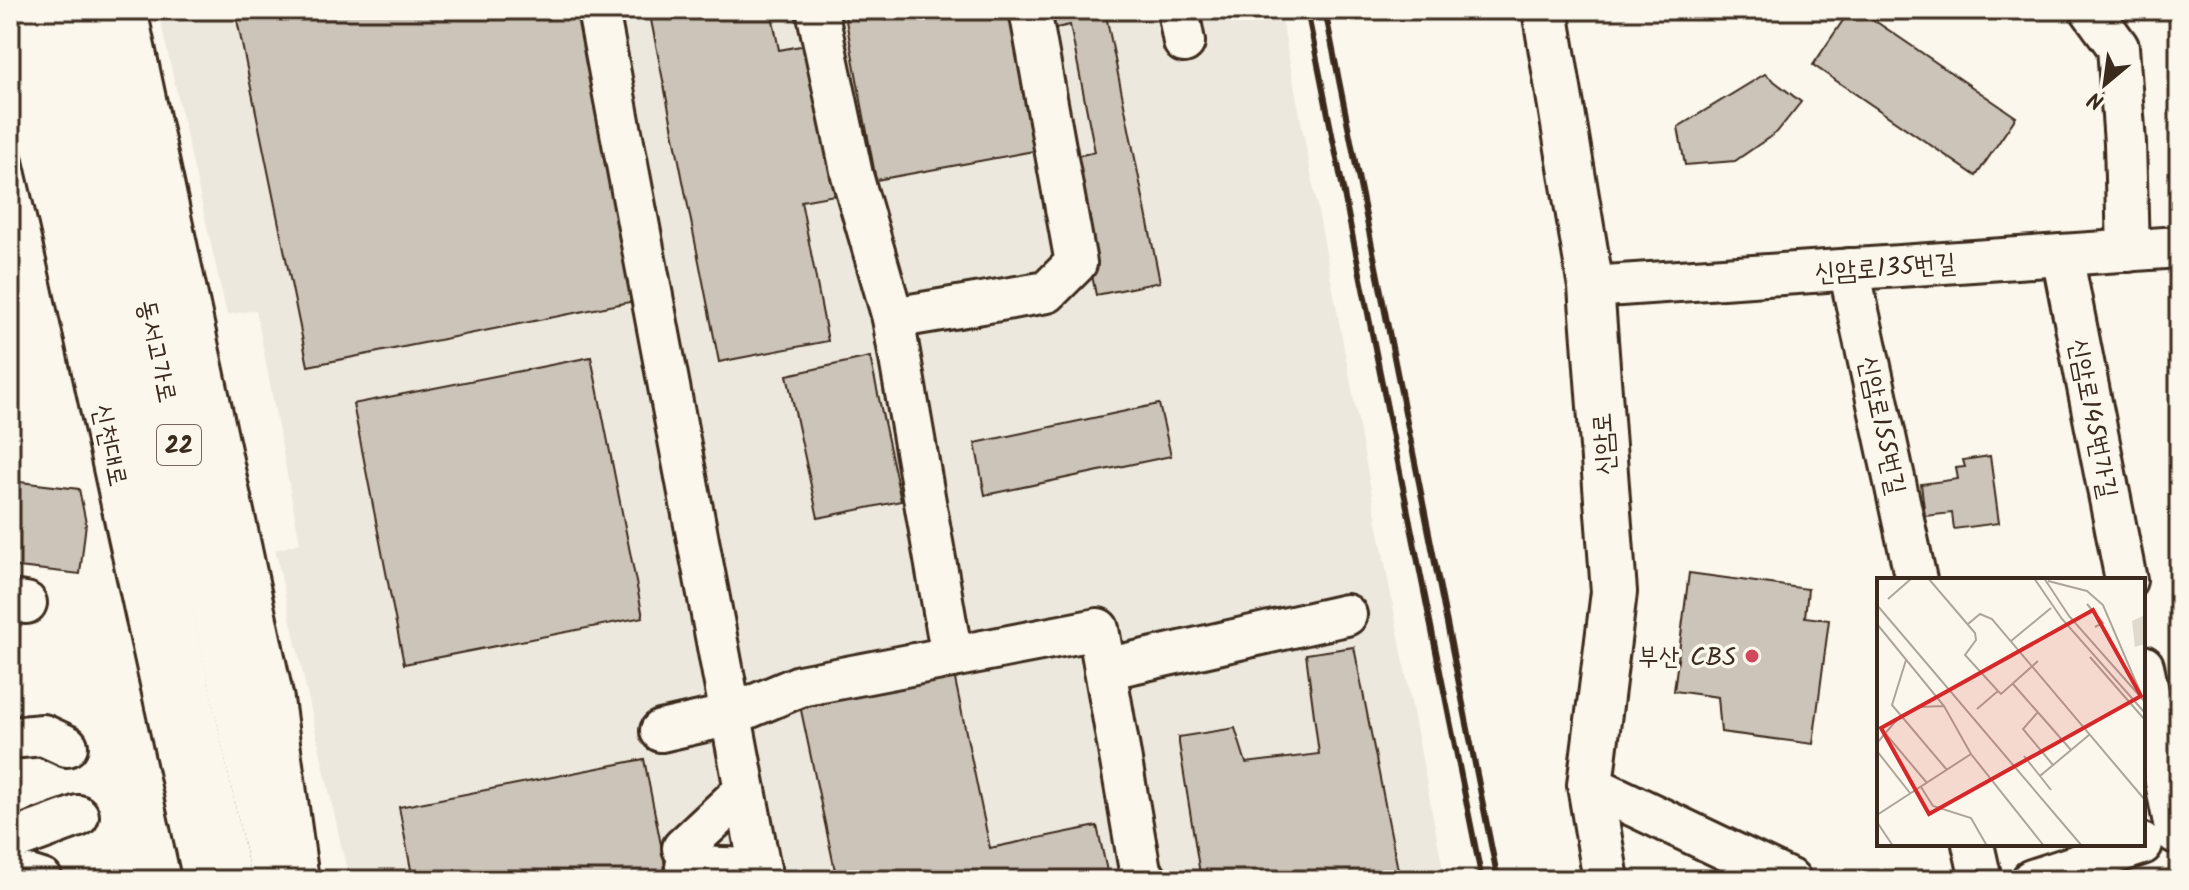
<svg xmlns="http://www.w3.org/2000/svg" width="2189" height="890" font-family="Kalam,'Poor Story',sans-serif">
<rect width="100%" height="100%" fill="#fbf7ec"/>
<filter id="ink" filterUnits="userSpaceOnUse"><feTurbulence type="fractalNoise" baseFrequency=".0125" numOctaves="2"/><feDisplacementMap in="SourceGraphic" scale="16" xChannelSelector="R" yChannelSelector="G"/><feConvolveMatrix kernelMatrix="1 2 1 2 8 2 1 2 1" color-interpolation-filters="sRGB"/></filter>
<g filter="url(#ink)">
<polygon fill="#ede8dd" points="158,10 1280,10 1445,880 349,880 275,550 300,543 256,310 227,315"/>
<g fill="#ccc4b9" stroke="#3b2a1e" stroke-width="2">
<polygon points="235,10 586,10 645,299 308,366"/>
<polygon points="649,10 771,10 779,50 806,45 835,195 801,201 828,341 719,362"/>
<polygon points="844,10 1013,10 1039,150 876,180"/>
<polygon points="1043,10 1105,10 1160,282 1096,295 1068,158 1095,152 1070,25 1047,30"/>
<polygon points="1850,10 1859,10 2016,117 1976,176 1813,65"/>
<polygon points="1765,74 1801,102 1777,132 1735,161 1685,165 1678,127"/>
<polygon points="591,357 643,617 404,664 353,404"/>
<polygon points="870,357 901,501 818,518 787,375"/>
<polygon points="1159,404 1171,456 985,495 975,443"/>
<polygon points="1990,456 1999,523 1954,529 1952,513 1925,516 1921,484 1958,479 1956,468 1965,467 1963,460"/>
<polygon points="11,481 79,489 86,523 80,574 10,566"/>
<polygon points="1689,573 1808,589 1805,617 1829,620 1813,744 1721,732 1718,697 1674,691"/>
<polygon points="1354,647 1400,880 1201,880 1178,737 1235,728 1246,763 1319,754 1306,654"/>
<polygon points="952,665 990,848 1097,826 1109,880 837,880 798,696"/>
<polygon points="644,759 668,880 413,880 399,807"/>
</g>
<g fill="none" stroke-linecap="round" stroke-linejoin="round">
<defs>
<g id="minor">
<polyline points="598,10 762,880"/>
<polyline points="817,10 852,175 893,318 952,657"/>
<polyline points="1178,10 1184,42"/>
<polyline points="2091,10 2118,47 2125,143 2128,251"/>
<polyline points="2062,255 2126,580"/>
<polyline points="1849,269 1916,580"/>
<polyline points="1591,287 2179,247"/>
<polyline points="893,318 1047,292 1076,263 1030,10"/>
<polyline points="10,601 26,603"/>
<polyline points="2143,666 2176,833"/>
<polyline points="661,731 731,715 800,686 1098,629 1105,669"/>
<polyline points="10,738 43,735 67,746"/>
<polyline points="1590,785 1790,880"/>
<polyline points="10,841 78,816"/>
<polyline points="1973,844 1981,880"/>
<polyline points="683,848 745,790"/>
<polyline points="686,867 760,869"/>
<polyline points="11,880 29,876 42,880"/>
<polyline points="1147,880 1141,876 1105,669 1346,615"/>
<polyline points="2032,880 2142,844"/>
</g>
<g id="major">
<polyline points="13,10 71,261 206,880"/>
<polyline points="124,10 271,700 296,880"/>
<polyline points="1545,10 1591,287 1614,592 1590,785 1606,880"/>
</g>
<g id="highway">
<polyline points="40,10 229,880"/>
<polyline points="83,10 274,880"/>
</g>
</defs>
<use href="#minor" stroke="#3b2a1e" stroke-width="46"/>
<use href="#major" stroke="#3b2a1e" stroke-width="50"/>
<use href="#highway" stroke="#3b2a1e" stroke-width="50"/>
<use href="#minor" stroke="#fbf7ec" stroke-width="40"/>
<use href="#major" stroke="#fbf7ec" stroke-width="44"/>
<use href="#highway" stroke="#fbf7ec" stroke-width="44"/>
<g stroke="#3b2a1e" stroke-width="6">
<polyline points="1307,10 1482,880"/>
<polyline points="1325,10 1498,880"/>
</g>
</g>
</g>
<circle fill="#d1495b" stroke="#fbf7ec" stroke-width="3" cx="1752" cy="656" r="8"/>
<g text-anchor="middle" stroke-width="7" stroke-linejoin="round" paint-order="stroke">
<rect fill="#fbf7ec" stroke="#75685c" stroke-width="2" x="157" y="425" width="44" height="40" rx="6"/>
<g font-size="24" font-weight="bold" fill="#3b2a1e">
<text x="179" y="453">22</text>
</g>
<g font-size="26" fill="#3b2a1e" stroke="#fbf7ec">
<text transform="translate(1885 267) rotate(-4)" y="9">신암로135번길</text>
<text transform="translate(158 351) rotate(78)" y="9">동서고가로</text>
<text transform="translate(2094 418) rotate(79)" y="9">신암로145번가길</text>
<text transform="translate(1883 425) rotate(78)" y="9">신암로155번길</text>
<text transform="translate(1603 444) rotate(-94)" y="9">신암로</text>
<text transform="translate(111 445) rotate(78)" y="9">신천대로</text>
</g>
<g font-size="26" fill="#3b2a1e" stroke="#fbf7ec" text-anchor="end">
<text x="1736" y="665">부산 CBS</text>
</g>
</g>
<g transform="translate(1877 578)">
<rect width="268" height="268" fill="#fbf7ec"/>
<path d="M268,37V66L258,69L255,43Z" fill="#dfd9ce"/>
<path fill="none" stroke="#aea59a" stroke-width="2" d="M51,0L98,55L99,62L88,77L121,113L100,131M157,0L185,41L268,135M167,0L192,38L268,124M171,3L210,13L226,27L264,116M11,21L35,0M210,26L226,45L218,49M0,27L205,268M0,46L67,128L94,176L167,268M91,46L103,36L115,41L268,222M134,63L174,30M213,79L268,142M29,82L15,127L70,192M136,106L194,172M121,113L124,116L161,83M160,135L146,151L176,187M8,155L50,205M0,165L23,138L42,129L67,128M0,173L33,215M147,178L163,198M44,209L56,228L94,240L110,268M174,212L163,198L212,157M0,237L94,176M0,244L16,268"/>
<path fill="#d62828" fill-opacity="0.15" stroke="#d62828" stroke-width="4" d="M216,32L264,118L52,236L4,150Z"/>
<rect width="268" height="268" fill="none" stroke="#3b2a1e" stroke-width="4"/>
</g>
<rect width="2189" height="890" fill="none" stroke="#fbf7ec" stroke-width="40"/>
<rect x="20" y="20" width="2149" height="850" fill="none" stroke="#3b2a1e" stroke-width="3" filter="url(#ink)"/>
<g transform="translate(2105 84) rotate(209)" stroke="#fbf7ec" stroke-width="6" paint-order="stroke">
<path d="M0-6L14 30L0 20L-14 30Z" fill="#3b2a1e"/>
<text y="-12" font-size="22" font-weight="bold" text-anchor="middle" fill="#3b2a1e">N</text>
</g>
</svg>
